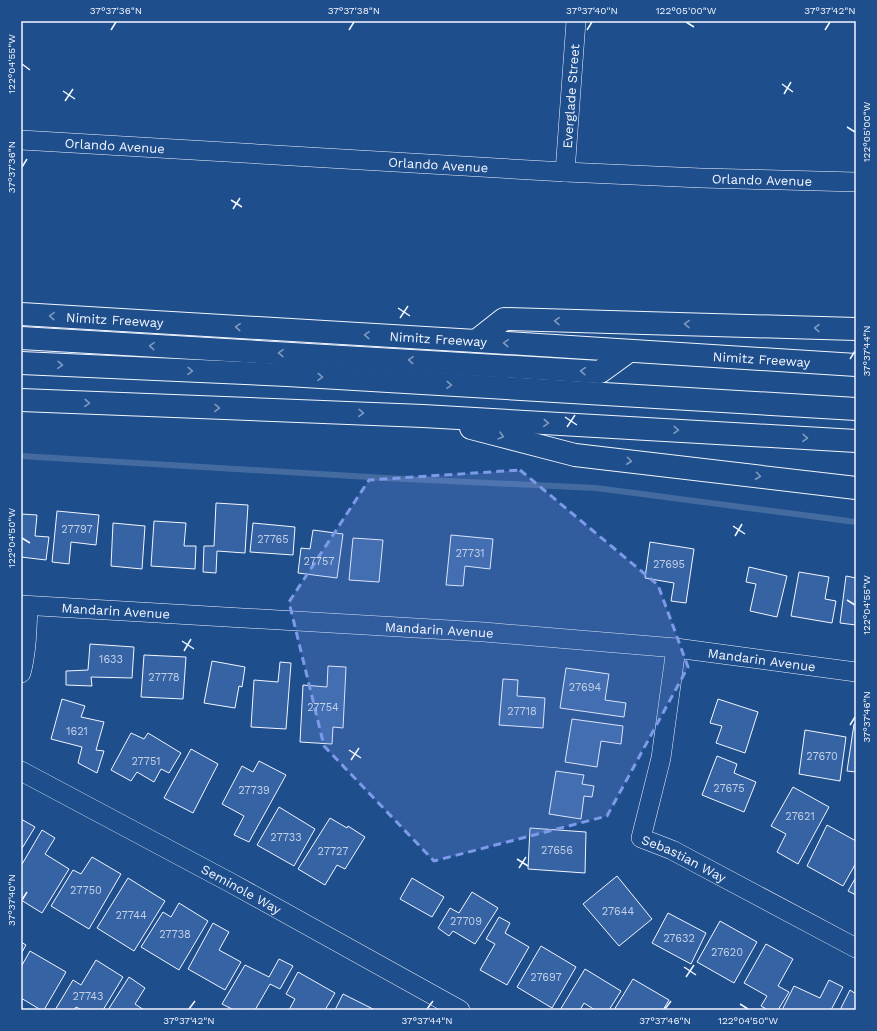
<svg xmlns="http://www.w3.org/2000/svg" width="877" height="1031" font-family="'Work Sans',sans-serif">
<rect width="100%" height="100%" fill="#1f4e8c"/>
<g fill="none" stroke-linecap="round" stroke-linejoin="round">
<polyline stroke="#446ba0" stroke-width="6" points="21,456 386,478 596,488 780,512 856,522"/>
</g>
<g fill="#3563a3" stroke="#f2f6ff">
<polygon points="216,503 248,505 245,553 217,551 216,573 203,572 204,546 214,546"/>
<polygon points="57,511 99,515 96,545 71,542 69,564 52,562"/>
<polygon points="21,514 37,515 35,536 49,537 46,560 21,557"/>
<polygon points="154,521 186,523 184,546 196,546 195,569 151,566"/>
<polygon points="113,523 145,526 142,569 111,566"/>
<polygon points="253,523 295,527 293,555 250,552"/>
<polygon points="313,530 343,534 337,578 298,573 301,548 310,549"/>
<polygon points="451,535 493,539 490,569 465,566 463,586 446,585"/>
<polygon points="353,538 383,540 379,582 349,580"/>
<polygon points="650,542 694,549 686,603 671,601 674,583 645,578"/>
<polygon points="749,567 787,576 777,617 750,611 756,584 746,582"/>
<polygon points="799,572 829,577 825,599 836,601 832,623 791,616"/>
<polygon points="846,576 856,578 856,625 840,623"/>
<polygon points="90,644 134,647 132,678 91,677 92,686 66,685 66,671 88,670"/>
<polygon points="144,655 186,657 183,699 141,697"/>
<polygon points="212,661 245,667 242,687 239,686 235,708 204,703"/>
<polygon points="280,662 291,663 286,729 251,727 254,680 278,682"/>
<polygon points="328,666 346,667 343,728 333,727 332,744 300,742 303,685 327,687"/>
<polygon points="566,668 609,674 605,700 626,703 624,717 560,708"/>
<polygon points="503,679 518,680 517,696 545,698 543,728 499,725"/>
<polygon points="62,699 85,706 81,717 104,722 96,750 104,751 97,773 78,763 82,747 51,739"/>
<polygon points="718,699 758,712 745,753 716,743 722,726 710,723"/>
<polygon points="572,719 623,726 621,744 601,741 597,767 565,762"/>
<polygon points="854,724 856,724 856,772 847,771"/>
<polygon points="805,730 846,737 840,781 799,774"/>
<polygon points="131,733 144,739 148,733 181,753 169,773 161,769 154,782 137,772 131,781 111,770"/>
<polygon points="191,749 218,764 193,813 164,798"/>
<polygon points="717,756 737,764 734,773 756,782 744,812 702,795"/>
<polygon points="259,761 286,775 249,842 234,835 244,816 222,804 242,766 253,772"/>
<polygon points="556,771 584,775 582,784 594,786 592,797 584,796 581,819 549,814"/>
<polygon points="793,787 829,807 798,864 777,852 786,834 771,826"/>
<polygon points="279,807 315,829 294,866 257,845"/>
<polygon points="330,818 347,828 348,826 365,837 345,869 337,865 325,885 298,869"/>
<polygon points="21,819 35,827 21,850"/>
<polygon points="827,825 856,841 856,863 843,886 807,866"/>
<polygon points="530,828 586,832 585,873 528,869"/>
<polygon points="42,830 55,838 45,854 69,869 42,913 21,900 21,890 22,888 21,887 21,866"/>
<polygon points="92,857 121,874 89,929 51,906 73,870 81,874"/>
<polygon points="617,876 652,919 619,946 583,904"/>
<polygon points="856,877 856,895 848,891"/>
<polygon points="128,878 165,901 134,951 97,928"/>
<polygon points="412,878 444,897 432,917 400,899"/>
<polygon points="472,892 498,908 475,944 453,931 449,936 438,928 450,908 459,913"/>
<polygon points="179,903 208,921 179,970 141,947 163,912 171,917"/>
<polygon points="668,913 706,933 691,964 652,943"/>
<polygon points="499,917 510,923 505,933 529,947 507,985 480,970 495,944 486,939"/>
<polygon points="720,921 757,942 734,983 697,962"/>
<polygon points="213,923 229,932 219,950 241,962 225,990 188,969"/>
<polygon points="21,942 26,945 21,954"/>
<polygon points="766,944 793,959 778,986 789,992 778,1010 768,1010 761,1006 767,996 744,983"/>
<polygon points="541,946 576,967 552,1008 517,987"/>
<polygon points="30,951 66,972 44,1010 41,1010 21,998 21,967"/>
<polygon points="279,959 293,966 280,989 270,984 255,1010 234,1010 222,1004 245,965 269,977"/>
<polygon points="96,960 123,977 103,1010 82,1010 76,1007 74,1010 55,1010 73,980 81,985"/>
<polygon points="585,969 621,991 609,1010 595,1010 584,1003 580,1010 560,1010"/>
<polygon points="298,972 335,993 325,1010 289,1010 295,999 286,994"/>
<polygon points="129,977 145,988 135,1004 144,1010 108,1010"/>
<polygon points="633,979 669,1000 663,1010 614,1010"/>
<polygon points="829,980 843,987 831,1010 782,1010 794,986 820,998"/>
<polygon points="850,990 856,994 856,1010 840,1010"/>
<polygon points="343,994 373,1009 372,1010 335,1010"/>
</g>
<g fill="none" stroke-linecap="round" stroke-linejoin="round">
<defs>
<g id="minor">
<path id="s1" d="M21,140L565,172L701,178L856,182"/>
<path id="s2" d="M565,172L576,21"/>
<path id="s3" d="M21,605L484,632L676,648L856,672"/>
<path id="s4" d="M676,648L661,758L641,838L672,850L856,948"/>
<path d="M21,673C27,651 27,628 28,606"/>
<path id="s5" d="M21,771L233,884L460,1010"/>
</g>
<g id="motorway">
<path id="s6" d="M21,314L476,341L856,365"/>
<polyline points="21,338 600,372 629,351"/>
<polyline points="476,341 504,319 856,329"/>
<polyline points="21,363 287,375 856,409"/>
<polyline points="21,400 423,416 856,441"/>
<polyline points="471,428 575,455 856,488"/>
</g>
</defs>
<use href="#minor" stroke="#f2f6ff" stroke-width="20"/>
<use href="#motorway" stroke="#f2f6ff" stroke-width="24"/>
<use href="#minor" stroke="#1f4e8c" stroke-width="19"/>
<use href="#motorway" stroke="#1f4e8c" stroke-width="22"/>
</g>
<defs><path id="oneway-chevron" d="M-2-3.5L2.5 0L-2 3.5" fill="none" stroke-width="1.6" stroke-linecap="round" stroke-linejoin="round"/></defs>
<g stroke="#7e9ac0">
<use href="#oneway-chevron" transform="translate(52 316) rotate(-177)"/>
<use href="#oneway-chevron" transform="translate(557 321) rotate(-179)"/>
<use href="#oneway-chevron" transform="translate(687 324) rotate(-179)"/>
<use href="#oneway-chevron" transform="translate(238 327) rotate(-177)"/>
<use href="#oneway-chevron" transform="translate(817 328) rotate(-179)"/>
<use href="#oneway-chevron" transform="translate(367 335) rotate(-177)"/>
<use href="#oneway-chevron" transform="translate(506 343) rotate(-176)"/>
<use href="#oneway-chevron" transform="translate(152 346) rotate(-177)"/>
<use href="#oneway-chevron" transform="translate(281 353) rotate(-177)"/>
<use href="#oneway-chevron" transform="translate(411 360) rotate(-177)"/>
<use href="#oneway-chevron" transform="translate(60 365) rotate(3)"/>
<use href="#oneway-chevron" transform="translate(190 371) rotate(3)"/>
<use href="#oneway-chevron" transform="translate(583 371) rotate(-176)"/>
<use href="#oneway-chevron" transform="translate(320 377) rotate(3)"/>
<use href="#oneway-chevron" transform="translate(449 385) rotate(3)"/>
<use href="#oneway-chevron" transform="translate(87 403) rotate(2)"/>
<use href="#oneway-chevron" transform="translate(217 408) rotate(2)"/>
<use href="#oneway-chevron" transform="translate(361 413) rotate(2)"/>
<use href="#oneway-chevron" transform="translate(546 423) rotate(3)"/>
<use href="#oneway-chevron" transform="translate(676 430) rotate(3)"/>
<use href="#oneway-chevron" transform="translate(501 436) rotate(15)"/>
<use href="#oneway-chevron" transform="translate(805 438) rotate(3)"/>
<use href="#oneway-chevron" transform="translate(629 461) rotate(7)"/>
<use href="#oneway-chevron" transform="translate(758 476) rotate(7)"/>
</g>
<path fill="#7d9aea" fill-opacity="0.2" stroke="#7d9aea" stroke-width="3" stroke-dasharray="8 5" stroke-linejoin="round" d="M520,470L658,585L688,667L607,816L434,861L324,746L289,602L369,480Z"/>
<path fill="none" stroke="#f2f6ff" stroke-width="1.5" d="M686,22L694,27M111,30L116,22M349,30L354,22M587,30L592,22M825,30L830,22M22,64L30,70M782,84L793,92M63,91L75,99M784,94L791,82M65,101L73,89M847,127L855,132M22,167L27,159M231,200L242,207M233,209L240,198M398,308L410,316M400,318L408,306M850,359L855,351M565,417L577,425M567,427L575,415M733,526L745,534M735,536L742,524M22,538L30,543M847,600L855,605M182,641L194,649M184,651L191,639M850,725L855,717M349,750L361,758M351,760L359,748M517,859L528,866M519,868L526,857M22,900L27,892M684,967L696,975M686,977L694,965M740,1004L748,1009M189,1009L195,1001M427,1009L433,1001M665,1009L671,1001"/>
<g text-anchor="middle" stroke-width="3" stroke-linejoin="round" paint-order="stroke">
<g font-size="11" fill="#c3d1e8">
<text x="77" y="533">27797</text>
<text x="273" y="543">27765</text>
<text x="470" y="557">27731</text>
<text x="319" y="565">27757</text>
<text x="669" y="568">27695</text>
<text x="111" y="663">1633</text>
<text x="164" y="681">27778</text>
<text x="585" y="691">27694</text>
<text x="323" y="711">27754</text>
<text x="522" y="715">27718</text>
<text x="77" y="735">1621</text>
<text x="822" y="760">27670</text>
<text x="146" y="765">27751</text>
<text x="729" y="792">27675</text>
<text x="254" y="794">27739</text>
<text x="800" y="820">27621</text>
<text x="286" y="841">27733</text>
<text x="557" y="854">27656</text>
<text x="333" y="855">27727</text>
<text x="86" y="894">27750</text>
<text x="618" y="915">27644</text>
<text x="131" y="919">27744</text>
<text x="466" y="925">27709</text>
<text x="175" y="938">27738</text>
<text x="679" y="942">27632</text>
<text x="727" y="956">27620</text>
<text x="546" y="981">27697</text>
<text x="88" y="1000">27743</text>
</g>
<g font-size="13" fill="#f2f6ff" stroke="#1f4e8c">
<text dy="5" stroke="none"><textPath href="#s2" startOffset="76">Everglade Street</textPath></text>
<text dy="5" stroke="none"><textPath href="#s1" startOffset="94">Orlando Avenue</textPath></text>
<text dy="5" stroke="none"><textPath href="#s1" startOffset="418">Orlando Avenue</textPath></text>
<text dy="5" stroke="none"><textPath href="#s1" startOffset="742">Orlando Avenue</textPath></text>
<text dy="5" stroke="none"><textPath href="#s6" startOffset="94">Nimitz Freeway</textPath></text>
<text dy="5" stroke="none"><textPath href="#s6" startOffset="418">Nimitz Freeway</textPath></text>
<text dy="5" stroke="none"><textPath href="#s6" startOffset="742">Nimitz Freeway</textPath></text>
<text dy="5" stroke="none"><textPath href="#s3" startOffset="95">Mandarin Avenue</textPath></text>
<text dy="5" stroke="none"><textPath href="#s3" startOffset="419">Mandarin Avenue</textPath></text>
<text dy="5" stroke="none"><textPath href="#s3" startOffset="743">Mandarin Avenue</textPath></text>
<text dy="5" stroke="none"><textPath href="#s4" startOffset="241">Sebastian Way</textPath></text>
<text dy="5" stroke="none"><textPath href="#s5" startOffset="250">Seminole Way</textPath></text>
</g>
</g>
<rect width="877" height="1031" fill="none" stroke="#1f4e8c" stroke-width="44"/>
<rect x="22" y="22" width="833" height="987" fill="none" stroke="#f2f6ff" stroke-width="1.5"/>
<g font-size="10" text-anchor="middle" fill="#f2f6ff">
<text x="116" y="14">37°37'36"N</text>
<text x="354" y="14">37°37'38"N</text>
<text x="592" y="14">37°37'40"N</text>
<text x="686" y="14">122°05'00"W</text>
<text x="830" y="14">37°37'42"N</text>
<text transform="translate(11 64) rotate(-90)" y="4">122°04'55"W</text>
<text transform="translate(866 132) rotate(-90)" y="4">122°05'00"W</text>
<text transform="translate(11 167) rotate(-90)" y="4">37°37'36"N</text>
<text transform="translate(866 351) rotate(-90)" y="4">37°37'44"N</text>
<text transform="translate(11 538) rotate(-90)" y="4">122°04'50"W</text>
<text transform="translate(866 605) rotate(-90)" y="4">122°04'55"W</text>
<text transform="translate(866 717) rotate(-90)" y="4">37°37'46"N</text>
<text transform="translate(11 900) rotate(-90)" y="4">37°37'40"N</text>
<text x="189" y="1024">37°37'42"N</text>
<text x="427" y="1024">37°37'44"N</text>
<text x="665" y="1024">37°37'46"N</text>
<text x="748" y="1024">122°04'50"W</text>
</g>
</svg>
